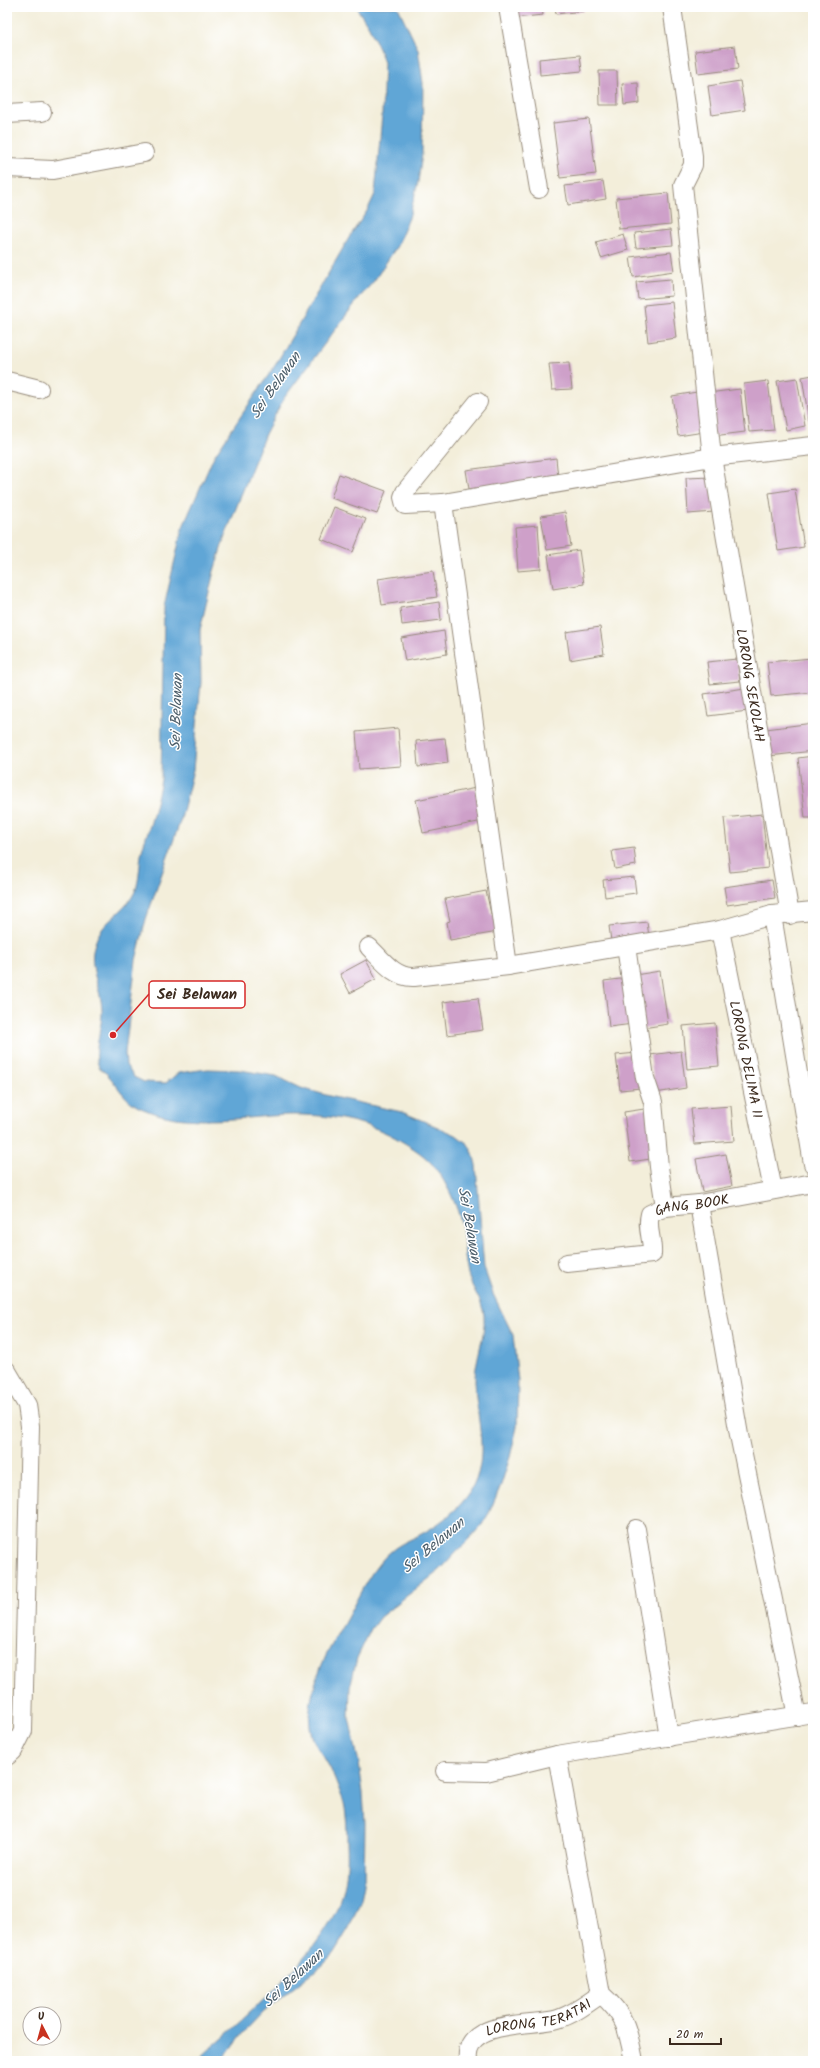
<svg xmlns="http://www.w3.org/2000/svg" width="820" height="2068" font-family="Kalam,sans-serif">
<rect width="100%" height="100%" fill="#fff"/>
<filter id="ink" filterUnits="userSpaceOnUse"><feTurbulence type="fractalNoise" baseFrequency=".025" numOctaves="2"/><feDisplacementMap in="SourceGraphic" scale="8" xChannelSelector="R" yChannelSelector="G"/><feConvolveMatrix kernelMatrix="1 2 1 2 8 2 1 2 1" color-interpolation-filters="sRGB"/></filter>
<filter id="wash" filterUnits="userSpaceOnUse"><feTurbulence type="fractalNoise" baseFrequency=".012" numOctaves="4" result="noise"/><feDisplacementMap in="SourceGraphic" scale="16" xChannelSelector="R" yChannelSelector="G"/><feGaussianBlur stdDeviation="0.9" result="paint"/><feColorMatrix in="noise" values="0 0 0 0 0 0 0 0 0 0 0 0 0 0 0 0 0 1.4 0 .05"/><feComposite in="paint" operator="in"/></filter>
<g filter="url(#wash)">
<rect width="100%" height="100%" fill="#f3eeda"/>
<path fill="#61a6d6" stroke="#4e687a" d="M356,7H398L418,49L423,83L422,154L418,182L409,218L397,246L374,281L359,298L284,398L265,434L224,539L214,571L200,630L201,682L193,770L181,819L146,919L136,960L125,1053L126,1065L134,1077L144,1082L166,1083L178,1073L207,1069L240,1070L276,1076L301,1088L333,1097L402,1112L433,1125L456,1135L468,1144L473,1153L476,1165L484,1268L493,1294L513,1335L518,1381L517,1427L510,1457L501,1485L489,1513L481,1526L440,1570L380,1617L371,1629L357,1658L350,1687L349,1718L359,1763L363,1793L365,1824L364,1885L361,1900L349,1928L333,1954L322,1965L263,2012L242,2034L222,2061H197C242,2018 317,1960 340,1902C347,1883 348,1863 347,1843C347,1826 347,1808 340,1792C337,1784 334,1776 330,1768C325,1758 317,1749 313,1739C305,1716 312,1693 319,1672C326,1653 337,1636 347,1618C360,1594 372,1565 395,1548C405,1541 415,1538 425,1532C442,1522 460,1508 470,1492C491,1458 476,1419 475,1383C474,1360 486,1338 484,1315C482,1300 472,1289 468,1275C465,1261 464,1247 463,1233C461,1212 445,1178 431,1163C422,1153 408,1145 396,1138C364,1120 325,1114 288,1115C241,1117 188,1128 143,1109C125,1102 119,1087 107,1074C105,1072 102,1071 100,1068C91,1056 103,1026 102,1010C101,986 87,967 95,943C101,922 122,914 132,897C140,885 139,868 141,855C143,844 148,833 151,822C155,808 158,794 161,780L164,607L182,529L214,456L276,364L350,236L367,211L375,194L382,115L384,63L380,51L369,27Z"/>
<g id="blocks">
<g fill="#cea0c9">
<polygon points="512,7 542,7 543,15 514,18"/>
<polygon points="555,7 583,7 584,11 556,14"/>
<polygon points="735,46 738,69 698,74 695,51"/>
<polygon points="580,55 582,71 540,75 539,59"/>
<polygon points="599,71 617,71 618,105 600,105"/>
<polygon points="740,81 745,110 712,115 708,86"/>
<polygon points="638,83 639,103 624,105 622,84"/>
<polygon points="589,119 596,174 560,178 553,123"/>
<polygon points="603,181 606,199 568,205 565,186"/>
<polygon points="668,193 671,224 619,229 616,198"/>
<polygon points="671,229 673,245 636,248 634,233"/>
<polygon points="623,234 628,250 601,258 596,242"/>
<polygon points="671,252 674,271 633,277 630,257"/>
<polygon points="671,279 672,296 638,299 636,282"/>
<polygon points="672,302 676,338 648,342 644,305"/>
<polygon points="569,363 572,389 552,390 549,364"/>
<polygon points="813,375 813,421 809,421 802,377"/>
<polygon points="797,378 805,426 786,430 777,381"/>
<polygon points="768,381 774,430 749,432 744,384"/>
<polygon points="740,389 745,432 713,436 708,393"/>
<polygon points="697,392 704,432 678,436 672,396"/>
<polygon points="556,458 558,478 469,489 466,470"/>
<polygon points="339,474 386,491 377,514 331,498"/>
<polygon points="712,477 714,512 688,514 686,478"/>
<polygon points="795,489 804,547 778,551 769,493"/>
<polygon points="334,507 366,519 353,552 321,539"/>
<polygon points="565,512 571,546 547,550 541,516"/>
<polygon points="538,525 541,569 518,571 515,527"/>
<polygon points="579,550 584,584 553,589 548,555"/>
<polygon points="433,571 437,597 382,605 378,579"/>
<polygon points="439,602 441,620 402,625 400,608"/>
<polygon points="600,627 604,654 570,660 566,632"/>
<polygon points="444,631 447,654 405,661 401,638"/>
<polygon points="812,658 813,692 771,696 767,662"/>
<polygon points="737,659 740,681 710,684 707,662"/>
<polygon points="745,688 748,711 708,716 704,694"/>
<polygon points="813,723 813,751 769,756 766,729"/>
<polygon points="398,728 401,766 359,769 356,732"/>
<polygon points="445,738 448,763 418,767 416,741"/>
<polygon points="813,756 813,818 805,818 798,758"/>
<polygon points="476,788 483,821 423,833 416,800"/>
<polygon points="762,814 768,868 730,872 724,818"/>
<polygon points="634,848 636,865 615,869 612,851"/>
<polygon points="634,877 636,893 605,897 603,880"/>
<polygon points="772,880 775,898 727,905 724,887"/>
<polygon points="486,891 491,914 494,914 498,932 450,940 447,922 450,921 445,899"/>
<polygon points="647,922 649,937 611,941 609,926"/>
<polygon points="366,960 376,979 350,993 340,974"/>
<polygon points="660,971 668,1024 643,1028 635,975"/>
<polygon points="628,978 633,1024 609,1027 604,981"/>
<polygon points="478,998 483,1030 447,1035 443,1002"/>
<polygon points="715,1023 719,1066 687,1069 683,1026"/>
<polygon points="681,1051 686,1088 655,1093 650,1055"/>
<polygon points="637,1053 641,1088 620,1090 616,1055"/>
<polygon points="731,1106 734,1141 695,1144 691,1109"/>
<polygon points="651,1108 657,1158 630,1162 624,1112"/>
<polygon points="726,1154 732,1186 702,1192 696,1159"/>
</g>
</g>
</g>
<g filter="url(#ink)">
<use href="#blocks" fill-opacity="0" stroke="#978c7c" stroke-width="1"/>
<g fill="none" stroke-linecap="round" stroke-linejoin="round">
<defs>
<g id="minor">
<polyline points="508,7 539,189"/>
<polyline points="672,7 693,156 693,165 683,185 712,457 813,446"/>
<polyline points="7,114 42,112"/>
<polyline points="7,168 53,170 144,153"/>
<polyline points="7,381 39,389"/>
<path id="s1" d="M478,402L405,492L403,497L405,505L443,503L712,457L790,915"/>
<polyline points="443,503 508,966"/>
<polyline points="813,911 772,915 813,1164"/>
<path id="s2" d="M720,930L773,1190"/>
<polyline points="626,946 645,1078 653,1102 659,1167 665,1207"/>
<path d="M369,947C382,960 395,978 414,977L508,966L720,930L772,915"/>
<polyline points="699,1204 739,1435 797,1716"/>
<path id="s3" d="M567,1263L652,1254C653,1239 646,1229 650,1214L665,1207L699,1204L813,1183"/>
<polyline points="7,1371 27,1405 30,1426 23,1731 13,1751 7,1756"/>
<polyline points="636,1529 669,1737"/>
<polyline points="445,1771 486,1772 557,1755"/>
<path id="s4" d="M468,2061C463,2018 532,2027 558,2019C574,2014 588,2003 601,1994"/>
<path d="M634,2061C628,2030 626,2016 601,1994L557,1755L813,1713"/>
</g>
</defs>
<use href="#minor" stroke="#978c7c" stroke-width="20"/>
<use href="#minor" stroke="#fff" stroke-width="18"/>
</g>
</g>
<g text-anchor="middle" stroke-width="3" stroke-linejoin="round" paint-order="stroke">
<g font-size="14" fill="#3b2a1e" stroke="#fff">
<text dy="5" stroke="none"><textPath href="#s1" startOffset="672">LORONG SEKOLAH</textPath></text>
<text dy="5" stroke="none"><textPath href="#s2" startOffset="132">LORONG DELIMA II</textPath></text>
<text dy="5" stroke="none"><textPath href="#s3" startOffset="169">GANG BOOK</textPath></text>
<text dy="5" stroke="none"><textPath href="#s4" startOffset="92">LORONG TERATAI</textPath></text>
</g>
<g font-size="15" font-style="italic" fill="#4a5c68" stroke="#fff">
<text transform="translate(275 385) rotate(-55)" y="5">Sei Belawan</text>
<text transform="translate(176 712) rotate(-88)" y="5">Sei Belawan</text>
<text transform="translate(470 1225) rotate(80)" y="5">Sei Belawan</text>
<text transform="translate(433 1545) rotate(-40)" y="5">Sei Belawan</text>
<text transform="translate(293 1978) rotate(-43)" y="5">Sei Belawan</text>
</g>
</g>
<path fill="none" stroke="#d62828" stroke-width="1.5" d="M113 1035L149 994"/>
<circle fill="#d62828" stroke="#fff" stroke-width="1.5" cx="113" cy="1035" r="4"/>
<rect fill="#fff" stroke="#d62828" stroke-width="1.5" x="149" y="981" width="96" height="27" rx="4"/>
<g font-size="15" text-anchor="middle" font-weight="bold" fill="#3b2a1e">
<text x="197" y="999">Sei Belawan</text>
</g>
<rect width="820" height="2068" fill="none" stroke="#fff" stroke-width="24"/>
<g transform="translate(42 2026) rotate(354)"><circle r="19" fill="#ffffff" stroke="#b1aaa5"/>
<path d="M0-3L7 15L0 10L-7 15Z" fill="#c8321e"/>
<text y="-6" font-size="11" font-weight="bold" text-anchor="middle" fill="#3b2a1e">U</text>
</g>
<path d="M670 2038v6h51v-6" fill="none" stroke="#3b2a1e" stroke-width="2"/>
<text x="676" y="2038" font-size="12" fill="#3b2a1e" stroke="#ffffff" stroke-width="3" paint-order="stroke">20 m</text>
</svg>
